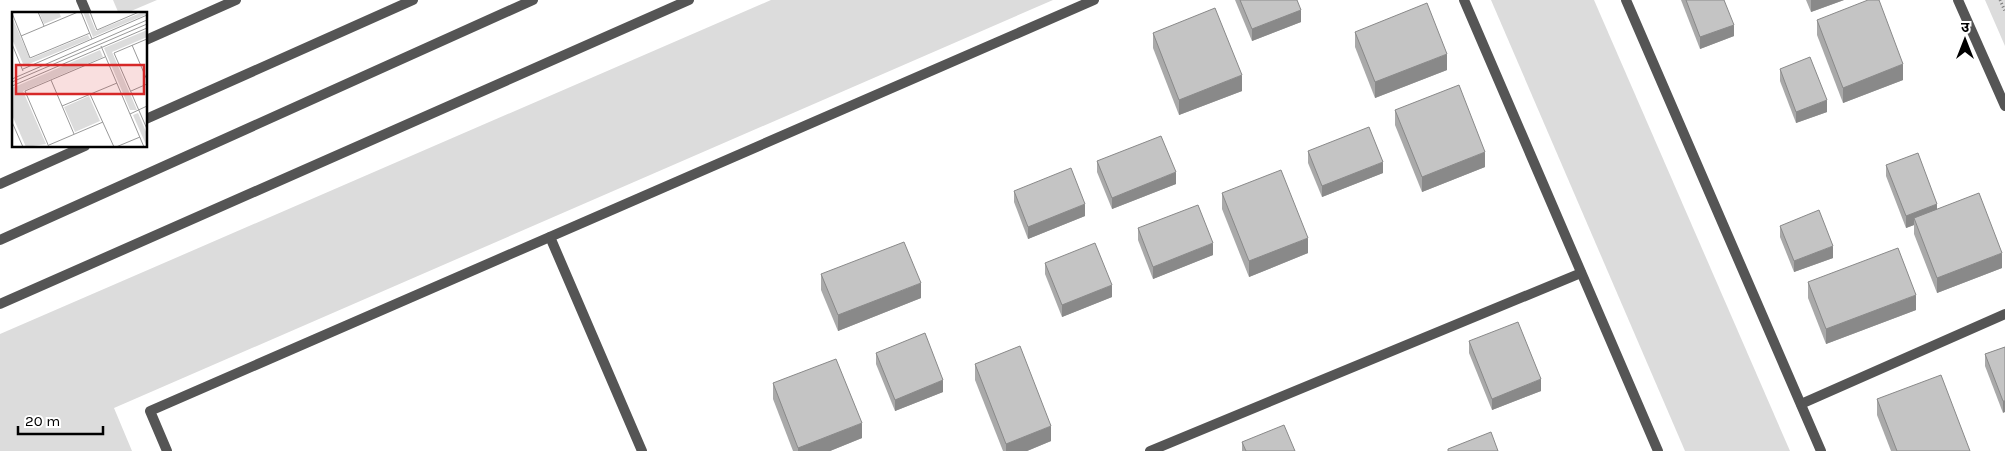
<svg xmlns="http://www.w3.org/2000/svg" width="2005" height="451" font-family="Karla,'Noto Sans Devanagari',sans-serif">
<rect width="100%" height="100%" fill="#fff"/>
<g fill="#dcdcdc">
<polygon points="113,0 157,0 124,14 119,14"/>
<polygon points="771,0 1053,0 114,408 132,451 0,451 0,334"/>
<polygon points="1491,0 1594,0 1790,451 1685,451"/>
<polygon points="1985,0 2005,0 2005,46"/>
</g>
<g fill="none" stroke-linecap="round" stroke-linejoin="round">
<polyline stroke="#777" stroke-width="3" stroke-dasharray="1 2.5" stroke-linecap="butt" points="2000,0 2005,11"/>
<g stroke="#555" stroke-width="10">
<polyline points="1464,0 1658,451"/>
<polyline points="550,237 642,451"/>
<polyline points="167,451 150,411 1094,0"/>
<polyline points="1150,451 1581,273"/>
</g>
<g stroke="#555" stroke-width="10">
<polyline points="81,0 87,14"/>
<polyline points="1626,0 1821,451"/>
<polyline points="1958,0 2005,106"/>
<polyline points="146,40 236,0"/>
<polyline points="0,304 689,0"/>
<polyline points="1801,404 2005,314"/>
</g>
<g stroke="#555" stroke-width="10">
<polyline points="146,119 413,0"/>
<polyline points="0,184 85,146"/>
<polyline points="0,240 533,0"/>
</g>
</g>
<g fill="#a9a9a9">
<polygon points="1235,0 1297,0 1301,22 1252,41"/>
<polygon points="1681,0 1724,0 1734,36 1700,49"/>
<polygon points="1806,0 1844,0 1811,12"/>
<polygon points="1817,20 1903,80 1843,103 1817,35"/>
<polygon points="1355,32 1447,70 1375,98 1355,47"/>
<polygon points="1153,33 1242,91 1179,115 1153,48"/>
<polygon points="1780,69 1827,112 1796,123 1780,81"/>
<polygon points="1395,110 1485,167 1422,192 1395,125"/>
<polygon points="1308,151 1383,173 1322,197 1308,163"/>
<polygon points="1097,161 1176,184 1112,209 1097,172"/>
<polygon points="1886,165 1937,209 2002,268 1937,293 1914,234 1914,225 1906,228 1886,176"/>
<polygon points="1014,191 1085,216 1028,239 1014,202"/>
<polygon points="1222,193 1308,253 1249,277 1222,209"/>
<polygon points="1780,226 1833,258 1794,272 1780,237"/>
<polygon points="1138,228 1213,255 1153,279 1138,240"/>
<polygon points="1045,263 1112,297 1062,317 1045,274"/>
<polygon points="821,274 921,298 838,331 821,290"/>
<polygon points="1808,282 1916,310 1826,344 1808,298"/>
<polygon points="1469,341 1541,391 1492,410 1469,353"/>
<polygon points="2005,347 2003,413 1985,366 1985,354"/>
<polygon points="876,353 943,392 895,411 876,364"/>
<polygon points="975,364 1051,441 1027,451 1003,451 975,380"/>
<polygon points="773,383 862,438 830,451 793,451 773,399"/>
<polygon points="1877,399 1970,451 1891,451 1877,415"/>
<polygon points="1242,442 1295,451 1242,451"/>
</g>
<g fill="#898989">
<polygon points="1811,0 1844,0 1811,12"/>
<polygon points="1301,10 1301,22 1252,41 1252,29"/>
<polygon points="1734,25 1734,36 1700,49 1700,37"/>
<polygon points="1447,54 1447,70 1375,98 1375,82"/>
<polygon points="1903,64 1903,80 1843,103 1843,88"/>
<polygon points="1242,75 1242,91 1179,115 1179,100"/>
<polygon points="1827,100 1827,112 1796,123 1796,112"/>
<polygon points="1485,152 1485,167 1422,192 1422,177"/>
<polygon points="1383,162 1383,173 1322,197 1322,186"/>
<polygon points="1176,172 1176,184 1112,209 1112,198"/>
<polygon points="1085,204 1085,216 1028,239 1028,227"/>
<polygon points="1937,204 1937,216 1914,218 1914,225 1906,228 1906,216"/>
<polygon points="1308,238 1308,253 1249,277 1249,261"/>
<polygon points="1213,243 1213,255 1153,279 1153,267"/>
<polygon points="1833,246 1833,258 1794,272 1794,261"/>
<polygon points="2002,253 2002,268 1937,293 1937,278"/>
<polygon points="921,283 921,298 838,331 838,315"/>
<polygon points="1112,285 1112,297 1062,317 1062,305"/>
<polygon points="1916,295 1916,310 1826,344 1826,329"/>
<polygon points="1541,379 1541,391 1492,410 1492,399"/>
<polygon points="943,380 943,392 895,411 895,400"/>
<polygon points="2003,401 2005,401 2005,412 2003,413"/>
<polygon points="862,423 862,438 830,451 798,451 798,448"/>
<polygon points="1051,426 1051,441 1027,451 1006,451 1006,444"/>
</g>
<g fill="#c4c4c4" stroke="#898989">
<polygon points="1240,0 1297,0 1301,10 1252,29"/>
<polygon points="1686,0 1724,0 1734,25 1700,37"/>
<polygon points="1868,0 1879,0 1903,64 1843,88 1817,20"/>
<polygon points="1427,3 1447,54 1375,82 1355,32"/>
<polygon points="1215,8 1242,75 1179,100 1153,33"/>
<polygon points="1810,57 1827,100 1796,112 1780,69"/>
<polygon points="1459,85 1485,152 1422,177 1395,110"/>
<polygon points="1369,127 1383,162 1322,186 1308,151"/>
<polygon points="1161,136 1176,172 1112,198 1097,161"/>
<polygon points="1918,153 1937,204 1906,216 1886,165"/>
<polygon points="1071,168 1085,204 1028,227 1014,191"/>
<polygon points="1281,170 1308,238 1249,261 1222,193"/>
<polygon points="1979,193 2002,253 1937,278 1914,218"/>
<polygon points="1198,205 1213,243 1153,267 1138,228"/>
<polygon points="1819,210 1833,246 1794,261 1780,226"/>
<polygon points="904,242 921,283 838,315 821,274"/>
<polygon points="1095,243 1112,285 1062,305 1045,263"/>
<polygon points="1898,248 1916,295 1826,329 1808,282"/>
<polygon points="1518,322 1541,379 1492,399 1469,341"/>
<polygon points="925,333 943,380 895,400 876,353"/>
<polygon points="1020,346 1051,426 1006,444 975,364"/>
<polygon points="2005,347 2005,401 2003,401 1985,354"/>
<polygon points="836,359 862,423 798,448 773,383"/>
<polygon points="1941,375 1970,451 1897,451 1877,399"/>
<polygon points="1284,425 1295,451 1246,451 1242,442"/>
<polygon points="1491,432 1498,451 1448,451 1448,449"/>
</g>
<g transform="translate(12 12)">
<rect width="135" height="135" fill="#fff"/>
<path d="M27,0H47L49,5L32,12ZM71,0H76L84,19L131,0L135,2L81,25ZM0,5L18,47L76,23L78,27L12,54L0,27ZM135,18V25L100,40L125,98H118L92,36ZM88,38L91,45L11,79L34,132L14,135L0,103V76ZM77,84L88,109L63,120L52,95ZM126,101L135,122V135L121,103Z" fill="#dcdcdc"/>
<path fill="none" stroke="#999" stroke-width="1" d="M26,0L32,14M69,0L80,27M78,0L85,18L127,0M0,1L18,46L78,21M9,24L66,0M135,27L102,41L135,117M0,32L11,59M120,33L135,68M89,34L132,135M11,57L135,3M0,67L135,8M39,68L62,122M0,70L135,12M0,74L135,16M119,79L135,72M78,82L102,135M50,94L105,71M118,102L135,94M0,110L11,135M37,133L91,110M37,135L13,79L93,45M104,135L128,125"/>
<path fill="#d62828" fill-opacity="0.15" stroke="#d62828" stroke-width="2.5" d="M4,53H132V82H4Z"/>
<rect width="135" height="135" fill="none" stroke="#000" stroke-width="2.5"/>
</g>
<g transform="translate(1965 40)" stroke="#ffffff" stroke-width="4" paint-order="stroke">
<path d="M0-4L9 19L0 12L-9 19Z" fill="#000000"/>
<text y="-8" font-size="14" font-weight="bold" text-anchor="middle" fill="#000000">उ</text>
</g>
<path d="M18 426v8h85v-8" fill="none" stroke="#000000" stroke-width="2.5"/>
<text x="25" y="426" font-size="15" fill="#000000" stroke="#ffffff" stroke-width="4" paint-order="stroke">20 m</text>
</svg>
